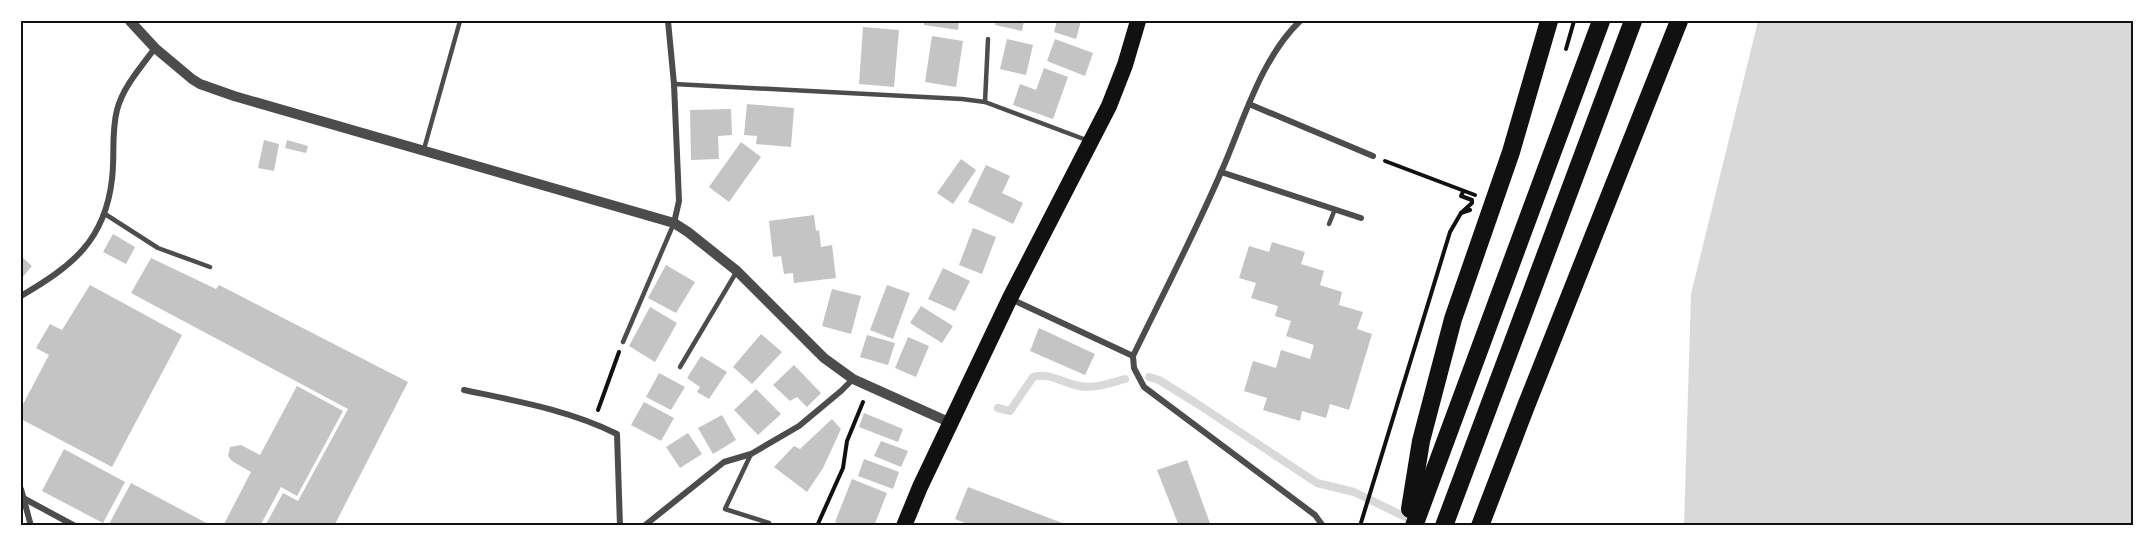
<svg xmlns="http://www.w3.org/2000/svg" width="2154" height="547" font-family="'Libre Baskerville',serif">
<rect width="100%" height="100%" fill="#fff"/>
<polygon fill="#d9d9d9" points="1758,21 2133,21 2133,526 1684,526 1691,294"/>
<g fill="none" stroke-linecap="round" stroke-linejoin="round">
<g stroke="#d9d9d9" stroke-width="8">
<polyline points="1149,377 1159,380 1196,403 1317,483 1354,492 1424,526"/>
<path d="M998,408L1010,411L1033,377C1050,372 1062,383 1079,386C1094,389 1110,383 1125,379"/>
</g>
</g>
<g fill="#c4c4c4">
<polygon points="924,21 959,21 958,30 924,25"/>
<polygon points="996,21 1024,21 1022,31 995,25"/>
<polygon points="1057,21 1081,21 1076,39 1054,32"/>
<polygon points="863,27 899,30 894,87 859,84"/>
<polygon points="932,36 963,41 956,87 925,82"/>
<polygon points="1007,39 1033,45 1026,75 1000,69"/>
<polygon points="1055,39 1093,53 1085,76 1047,61"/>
<polygon points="1044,68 1068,77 1053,119 1013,105 1020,84 1036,90"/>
<polygon points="747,104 794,108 791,147 756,144 757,136 744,135"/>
<polygon points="731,109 732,135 718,136 719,159 691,160 690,110"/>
<polygon points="264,140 279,144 274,171 258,168"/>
<polygon points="287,140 308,146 306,153 285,148"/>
<polygon points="741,142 761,157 729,202 709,187"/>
<polygon points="961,159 976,170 953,204 937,193"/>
<polygon points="986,165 1010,176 1002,193 1023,203 1013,224 968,202"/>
<polygon points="814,215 816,231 819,230 821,247 832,245 836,278 794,283 793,273 784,274 781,256 773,257 769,221"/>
<polygon points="973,228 996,237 982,274 959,265"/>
<polygon points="113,234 135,247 126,264 103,252"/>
<polygon points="1272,242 1305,252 1301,264 1324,271 1320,285 1342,292 1339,305 1363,312 1357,329 1372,334 1349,410 1330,404 1326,418 1302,411 1300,421 1263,410 1267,398 1244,391 1253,361 1276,368 1281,350 1310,359 1314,345 1286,336 1291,321 1275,316 1278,306 1251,298 1256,283 1239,278 1249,246 1269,252"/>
<polygon points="21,256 32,266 21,279"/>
<polygon points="151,258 216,289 219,285 408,382 334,526 265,526 283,493 298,501 348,409 131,293"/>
<polygon points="666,265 695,282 676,313 648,298"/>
<polygon points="943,268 970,281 955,311 928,299"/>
<polygon points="90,285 182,335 112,467 21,419 21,408 49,355 36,348 50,324 62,330"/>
<polygon points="887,285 910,293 893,339 870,330"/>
<polygon points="832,289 861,296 851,334 822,326"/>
<polygon points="921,306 953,326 942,343 910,323"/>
<polygon points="650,307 677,323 655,362 629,346"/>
<polygon points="1039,328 1095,354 1085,375 1030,351"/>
<polygon points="761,334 782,352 752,384 733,367"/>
<polygon points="867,335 895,343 888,365 860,357"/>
<polygon points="908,337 929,346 916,377 895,368"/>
<polygon points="701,356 727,372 709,399 697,392 700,387 687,378"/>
<polygon points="794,365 821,393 807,407 797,397 790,401 773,385"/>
<polygon points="659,373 685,387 671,410 646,397"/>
<polygon points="297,386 343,411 297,496 281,487 260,526 223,526 251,472 232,461 228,456 230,447 241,445 260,455"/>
<polygon points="756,389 781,414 758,435 734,410"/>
<polygon points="644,402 674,418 661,441 631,425"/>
<polygon points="864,413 903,429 898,442 859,427"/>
<polygon points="722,415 736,440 713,454 698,428"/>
<polygon points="832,419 841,429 823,468 807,492 774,467 794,446 800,449"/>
<polygon points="688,433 702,454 680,468 666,447"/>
<polygon points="881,441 908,451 901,467 874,456"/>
<polygon points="64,449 125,482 103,523 42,491"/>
<polygon points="864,459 899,472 893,489 858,476"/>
<polygon points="1187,460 1211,526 1179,526 1157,470"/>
<polygon points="852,479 887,493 874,526 846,526 835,522"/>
<polygon points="131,483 212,526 108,526"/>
<polygon points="968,487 1070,526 972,526 955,519"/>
</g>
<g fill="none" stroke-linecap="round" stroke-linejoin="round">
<g stroke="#111" stroke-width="4">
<polyline points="1566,49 1574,21"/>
<polyline points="1385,161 1475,195"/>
<polyline points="1461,213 1472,203 1472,200 1461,196 1463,192"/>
<polyline points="598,410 619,352"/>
<polyline points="817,526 843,468 847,441 863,402"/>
<polyline points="1360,526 1450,232 1461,213 1470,210"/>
</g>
<g stroke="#4c4c4c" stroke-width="4.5">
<polyline points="674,84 962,99 985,102 1089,141"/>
<polyline points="985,102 988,39"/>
<polyline points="424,149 460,21"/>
<polyline points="105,214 158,248 210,267"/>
<polyline points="1329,224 1335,209"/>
<polyline points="623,342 674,223"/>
<polyline points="680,367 737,271"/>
<polyline points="751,454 725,509 769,523"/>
</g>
<g stroke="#4c4c4c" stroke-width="6">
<polyline points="668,21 674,84 679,201 674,223"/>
<polyline points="1249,104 1373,156"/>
<polyline points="1221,172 1361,218"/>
<path d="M21,296C72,266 105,241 112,179C115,156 111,133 117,110C123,87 141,67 155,48"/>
<path d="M1011,299L1133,356C1163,294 1195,233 1222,170C1243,122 1261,58 1300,21"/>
<polyline points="1133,356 1134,368 1144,387 1315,515 1323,526"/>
<path d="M464,390C516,401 569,410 617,434L620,526"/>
<polyline points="21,489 31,526"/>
<polyline points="25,499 75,526"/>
<polyline points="644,526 724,462 751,454 799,426 841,391 853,379"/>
</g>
<polyline stroke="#4c4c4c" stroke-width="10" points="130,21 155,48 192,79 200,84 234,96 674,223 688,232 737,271 824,358 853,379 951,423"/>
<polyline stroke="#111" stroke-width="16" points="904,526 920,487 1010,298 1109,106 1125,65 1138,21"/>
<g stroke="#111" stroke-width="18">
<polyline points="1410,509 1421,441 1453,319 1511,152 1549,21"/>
<polyline points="1414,526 1601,21"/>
<polyline points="1444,526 1633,21"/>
<polyline points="1480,526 1526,406 1679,21"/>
</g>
</g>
<rect width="2154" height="547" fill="none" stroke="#ffffff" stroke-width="45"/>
<rect x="22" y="22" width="2110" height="502" fill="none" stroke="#111" stroke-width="2"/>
</svg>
